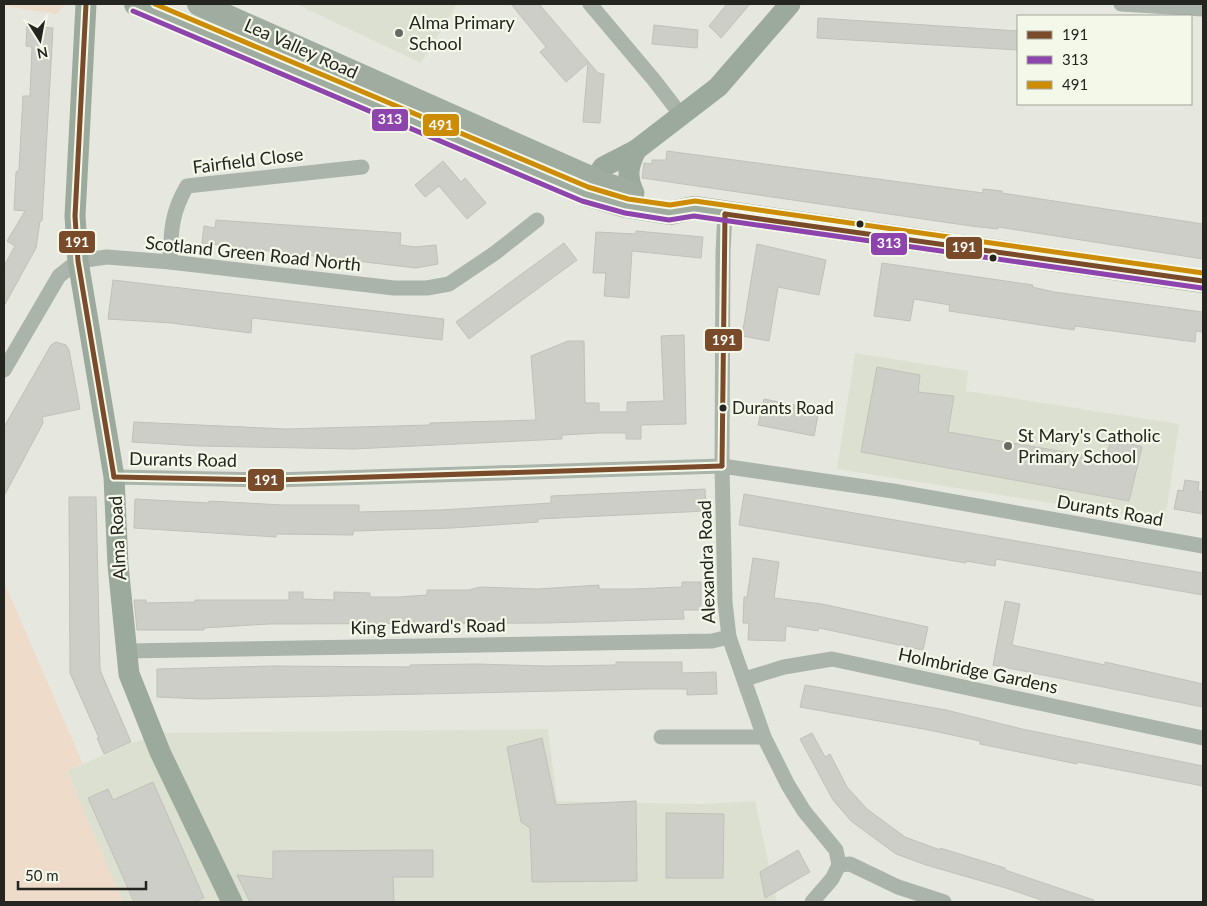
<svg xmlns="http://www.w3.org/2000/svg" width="1207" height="906" font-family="Lato,sans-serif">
<rect width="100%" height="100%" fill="#e6e8e0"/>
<g fill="#dce0d0">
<polygon points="296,4 457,4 421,63"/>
<polygon points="855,353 968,371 966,391 1179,424 1165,521 837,469"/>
<polygon points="548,729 557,801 700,804 755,801 777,902 123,902 67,771 132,743 162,733"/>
</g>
<g fill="#efdbca">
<polygon points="4,4 66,4 56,14 4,6"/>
<polygon points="4,582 83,764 67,771 123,902 4,902"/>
</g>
<g fill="#cecec8" stroke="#c1c0ba">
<polygon points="511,4 539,4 598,73 604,74 600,123 583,122 588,63 566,82 540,52 546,47"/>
<polygon points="727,4 750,4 721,38 709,26"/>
<polygon points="818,18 1018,31 1018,50 817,38"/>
<polygon points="654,25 698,30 697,48 652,44"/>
<polygon points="27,26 53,28 42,221 40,221 36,248 4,306 4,266 15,246 7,241 25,211 14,210 16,172 19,170 23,96 30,96 32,47 26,46"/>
<polygon points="667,151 983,193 983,189 1002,191 1002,193 1203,224 1203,259 998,227 998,229 971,226 642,178 644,163 652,164 652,160 666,160"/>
<polygon points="443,161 461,182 465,178 486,203 467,219 439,186 425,197 415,185"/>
<polygon points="216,220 401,233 400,245 415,247 436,245 438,264 416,268 202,243 204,226 215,228"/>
<polygon points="636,231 703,237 701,258 632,251 629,298 604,296 606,273 593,273 596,232 636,234"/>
<polygon points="564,243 577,260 469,339 456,322"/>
<polygon points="757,244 826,260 819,295 778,287 769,341 742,336"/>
<polygon points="882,263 1033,285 1032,287 1054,292 1203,312 1203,332 1196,331 1195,342 1075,326 1074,330 949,311 950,305 914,299 910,321 874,316"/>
<polygon points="113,280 444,319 442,340 252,318 251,333 171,323 108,319"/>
<polygon points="684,335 686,424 641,425 641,439 626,439 626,433 599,433 562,435 562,439 353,449 199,446 132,442 134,422 287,429 430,425 430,423 536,420 531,356 568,341 584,341 585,403 599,403 599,412 627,412 627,402 664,401 661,336"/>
<polygon points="56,342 66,345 69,350 80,409 42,417 43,423 4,496 4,427 51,345"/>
<polygon points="877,367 920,375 918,392 954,396 948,432 1106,459 1111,439 1142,447 1129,501 861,452"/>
<polygon points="764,399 819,410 814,436 758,425"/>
<polygon points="1185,480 1199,482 1198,491 1203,492 1203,514 1174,509 1178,490 1183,491"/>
<polygon points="705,489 706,511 538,519 538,522 452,528 353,531 353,535 276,534 276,537 134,528 135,499 209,503 209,501 283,505 359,505 359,512 441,510 551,503 551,496"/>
<polygon points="744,494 1203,573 1203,595 996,559 995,566 966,561 966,563 739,525"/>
<polygon points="69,497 96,497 100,670 131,742 104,754 97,738 99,738 70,673"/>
<polygon points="753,558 779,562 774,598 822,604 928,627 923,650 819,628 818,631 786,626 785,641 748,640 749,623 743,623 744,597 747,597"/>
<polygon points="682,582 701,582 701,610 683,610 684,619 546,623 269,624 204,628 204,630 137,630 134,600 146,600 146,603 195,602 195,600 289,600 289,592 303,592 303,599 334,600 334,592 370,593 370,597 399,597 427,595 427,590 469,590 480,587 538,589 599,585 599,589 633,589 682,587"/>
<polygon points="1005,601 1020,604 1012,645 1105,665 1105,662 1203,684 1203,707 993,665"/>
<polygon points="616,662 682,662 682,673 716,672 717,694 687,695 687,689 647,689 201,699 157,697 157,669 272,666 410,667 410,665 477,664 545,666 616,665"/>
<polygon points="805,685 946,710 1022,729 1203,766 1203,786 1078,762 1077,764 980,744 980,741 929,730 800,707"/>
<polygon points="812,733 825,757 830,754 847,787 867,809 905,837 940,850 940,848 1005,868 1005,870 1094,900 1093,902 1041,902 1041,900 1006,888 926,865 896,854 851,821 833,800 800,739"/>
<polygon points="542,738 556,805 636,801 637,881 532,882 530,828 521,822 507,747"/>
<polygon points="153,782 204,898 193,902 134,902 88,798 108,789 113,800"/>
<polygon points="666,813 724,814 723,878 666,878"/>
<polygon points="433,850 433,877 393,877 394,902 250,902 237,875 273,879 273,851"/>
<polygon points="798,850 810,872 765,898 760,872"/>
</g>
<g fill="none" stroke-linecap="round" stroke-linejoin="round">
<g stroke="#aab4aa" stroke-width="15">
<polyline points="590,4 654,80 681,115"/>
<polyline points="1121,4 1203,9"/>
<polyline points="725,214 723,252 722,466 725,602 729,637 764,737 788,785 804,811 836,850 839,865 832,879 812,902"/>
<path d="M170,262C171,232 171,213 187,186L362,167"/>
<polyline points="4,370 59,276 78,261 107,257 170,262 394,288 427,288 449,284 495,253 537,220"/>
<polyline points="114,477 274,480 722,466 893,491 1203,546"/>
<polyline points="127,651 712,641 729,637"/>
<polyline points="745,679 784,667 832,659 1203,738"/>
<polyline points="661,737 764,737"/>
<polyline points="839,865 850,864 898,887 944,902"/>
</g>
<g stroke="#9caa9e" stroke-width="21">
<polyline points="86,4 75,216 78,261 114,477 118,565 129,674 160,752 232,902"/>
<polyline points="595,179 603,167 636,150 718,87 790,4"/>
<path d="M634,193C626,177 628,166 636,150"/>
</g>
<g stroke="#9fac9f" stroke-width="24">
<polyline points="136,4 585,194 626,206 670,213 694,208 1203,281"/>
<polyline points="199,4 604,184 630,192"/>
</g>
<defs>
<g id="bus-1">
<polyline points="86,4 75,216 78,261 114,477"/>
<polyline points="725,214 1203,281"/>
<polyline points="722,466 725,214"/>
<polyline points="114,477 274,480 722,466"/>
</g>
<polyline id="bus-2" points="133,11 582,201 625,213 669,220 694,216 1202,288"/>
<polyline id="bus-3" points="155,4 588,187 628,199 670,205 695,201 1203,273"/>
</defs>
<use href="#bus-1" stroke="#f4f8e9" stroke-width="9"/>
<use href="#bus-2" stroke="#f4f8e9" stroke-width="9"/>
<use href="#bus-3" stroke="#f4f8e9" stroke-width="9"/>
<use href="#bus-1" stroke="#7a4b2a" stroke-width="5"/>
<use href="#bus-2" stroke="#8e44ad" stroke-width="5"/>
<use href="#bus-3" stroke="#cd8c06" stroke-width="5"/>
</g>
<g fill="#686963" stroke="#f4f8e9" stroke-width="2">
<circle cx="399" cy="33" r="5"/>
<circle cx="1008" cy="446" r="5"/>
</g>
<g fill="#242520" stroke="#f4f8e9" stroke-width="2">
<circle cx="860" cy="224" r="4.5"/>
<circle cx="993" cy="258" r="4.5"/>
<circle cx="723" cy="408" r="4.5"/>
</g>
<g text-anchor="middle" stroke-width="4.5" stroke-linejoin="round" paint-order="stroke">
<g font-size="17" fill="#242520" stroke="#f4f8e9" text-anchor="start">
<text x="732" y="414">Durants Road</text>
</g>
<g font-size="18" fill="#242520" stroke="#f4f8e9" text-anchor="start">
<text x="409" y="29">Alma Primary<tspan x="409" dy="21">School</tspan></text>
<text x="1018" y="442">St Mary's Catholic<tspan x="1018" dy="21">Primary School</tspan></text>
</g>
<g font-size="18" fill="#242520" stroke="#f4f8e9">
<text transform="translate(301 49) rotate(24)" y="6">Lea Valley Road</text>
<text transform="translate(248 161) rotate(-7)" y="6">Fairfield Close</text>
<text transform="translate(253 254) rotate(6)" y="6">Scotland Green Road North</text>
<text transform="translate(183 460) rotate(1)" y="6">Durants Road</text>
<text transform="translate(1110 511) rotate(10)" y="6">Durants Road</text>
<text transform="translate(118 538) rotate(-93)" y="6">Alma Road</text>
<text transform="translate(707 562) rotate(-92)" y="6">Alexandra Road</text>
<text transform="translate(428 627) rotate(-1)" y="6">King Edward's Road</text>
<text transform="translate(978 671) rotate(12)" y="6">Holmbridge Gardens</text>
</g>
</g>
<g stroke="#f4f8e9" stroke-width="2">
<rect x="371" y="108" width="38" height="24" rx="5" fill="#8e44ad"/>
<rect x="422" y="113" width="38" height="24" rx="5" fill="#cd8c06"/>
<rect x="58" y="230" width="38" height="24" rx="5" fill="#7a4b2a"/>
<rect x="870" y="232" width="38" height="24" rx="5" fill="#8e44ad"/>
<rect x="945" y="236" width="38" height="24" rx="5" fill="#7a4b2a"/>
<rect x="704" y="328" width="39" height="24" rx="5" fill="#7a4b2a"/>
<rect x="247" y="468" width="38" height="24" rx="5" fill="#7a4b2a"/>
</g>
<g font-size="14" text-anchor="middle" font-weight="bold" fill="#fff">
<text x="390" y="124">313</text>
<text x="441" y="130">491</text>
<text x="77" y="247">191</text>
<text x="889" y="248">313</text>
<text x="964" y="252">191</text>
<text x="724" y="345">191</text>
<text x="266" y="485">191</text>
</g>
<rect width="1207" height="906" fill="none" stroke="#242520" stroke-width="10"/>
<rect x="1017" y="15" width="175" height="90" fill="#f4f8e9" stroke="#a1a499"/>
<rect x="1027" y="31" width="25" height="8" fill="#7a4b2a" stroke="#a1a499"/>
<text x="1062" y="40" font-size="15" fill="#242520">191</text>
<rect x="1027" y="56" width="25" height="8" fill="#8e44ad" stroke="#a1a499"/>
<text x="1062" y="65" font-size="15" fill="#242520">313</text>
<rect x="1027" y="81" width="25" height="8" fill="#cd8c06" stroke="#a1a499"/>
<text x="1062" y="90" font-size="15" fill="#242520">491</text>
<g transform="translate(40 40) rotate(169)" stroke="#f4f8e9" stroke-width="4" paint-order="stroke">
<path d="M0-4L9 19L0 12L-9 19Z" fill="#242520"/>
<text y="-8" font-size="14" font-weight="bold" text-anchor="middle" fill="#242520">N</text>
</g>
<path d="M18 881v8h128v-8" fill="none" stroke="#242520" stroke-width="2.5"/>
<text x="25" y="881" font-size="15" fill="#242520" stroke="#f4f8e9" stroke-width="4" paint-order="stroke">50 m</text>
</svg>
